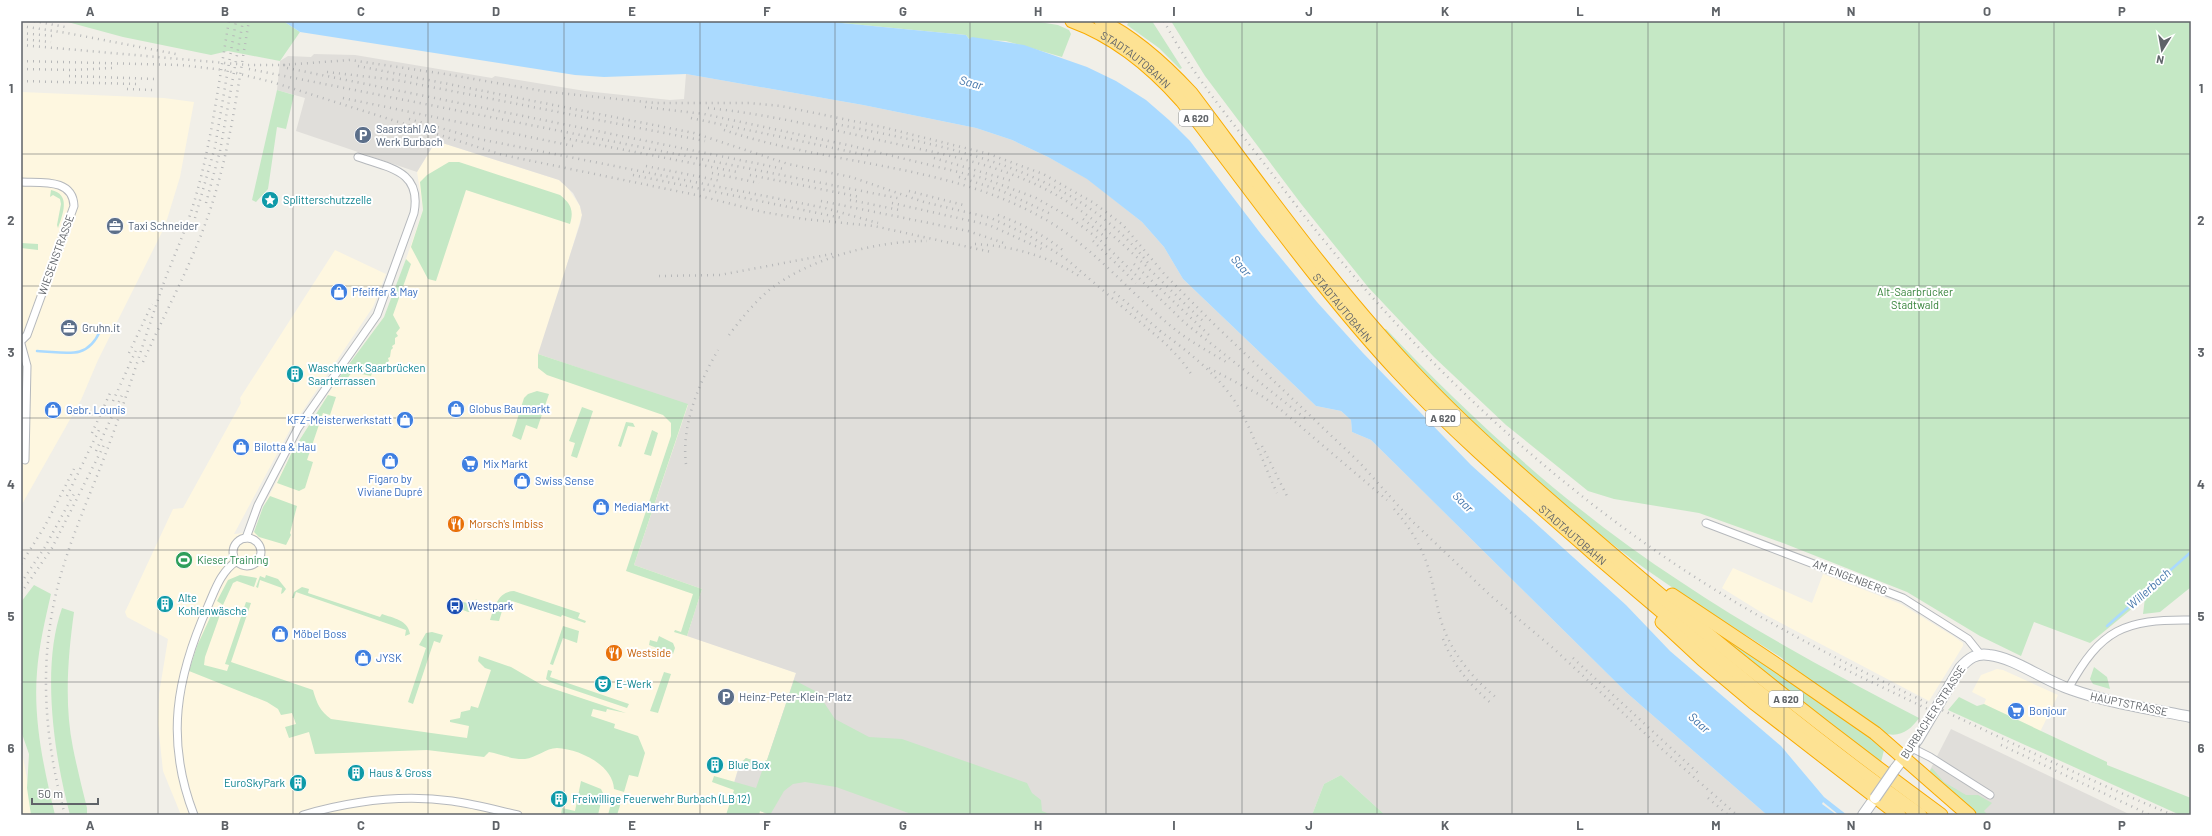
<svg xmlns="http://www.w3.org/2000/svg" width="2212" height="836" font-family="Barlow,sans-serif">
<rect width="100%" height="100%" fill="#f1efe8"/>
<g fill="#fef7e0">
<polygon points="21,92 164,98 194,102 180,177 165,226 98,360 81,400 21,506"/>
<polygon points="436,141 559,180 566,185 580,206 582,215 567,265 688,404 702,589 688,636 796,673 767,761 760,763 740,763 734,782 760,811 771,815 181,815 163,771 158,724 159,694 168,639 127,617 125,612 173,509 183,508 241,403 240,398 335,250 386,274 373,307 291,428 234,534 254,532 263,507 292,452 335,383 384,317 390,305 423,210 417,172"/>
<polygon points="1733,568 1812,603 1823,574 1901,604 1953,636 1963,643 1963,646 1929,701 1764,614 1722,588"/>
<polygon points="1997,669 2003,670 2058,695 2040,732 1984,704 1986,699 1972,692 1981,675"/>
<polygon points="21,746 31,801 35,815 21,815"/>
</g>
<g fill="#e0deda">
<polygon points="314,54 355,55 492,78 495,76 585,91 670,100 684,99 686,74 863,105 976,128 1012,140 1048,157 1088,179 1142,222 1164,247 1183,279 1316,406 1341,411 1351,420 1352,432 1371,440 1627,693 1767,815 1385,815 1341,775 1324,784 1312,815 771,815 760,811 734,783 740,763 746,758 760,763 767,760 796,673 687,636 702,589 634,565 688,405 538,354 580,224 582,215 580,206 573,193 559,180 436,141 417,172 296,131 305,98 277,90 280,61 288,56 311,57"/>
<polygon points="1951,729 2131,815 1975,815 1929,772"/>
</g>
<g fill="#c5e8c5">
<polygon points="64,21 283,21 300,32 280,61 228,51 211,55 123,37"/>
<polygon points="821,21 1033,21 1058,25 1069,30 1071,34 1062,57 1006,41 969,39 966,35"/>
<polygon points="1125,21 1152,21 1182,68 1180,69 1159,48 1127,25 1128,23"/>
<polygon points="1171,21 2191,21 2191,587 2160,612 2143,614 2145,598 2090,643 2034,622 2021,656 1980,636 1907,592 1783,543 1699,513 1614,499 1588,491 1506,425 1434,357 1368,287 1302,205 1205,76"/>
<polygon points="277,90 294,95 286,129 277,127 268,189 256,202 252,200"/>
<path d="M449,162H459L560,195C571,204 574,210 570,224L466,190L436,281L428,279L411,247L423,210L420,182L427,175Z"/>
<path d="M51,190C71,194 63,214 58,228L57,225L61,204L60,199L53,195L50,197Z"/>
<polygon points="21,243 38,244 38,250 21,248"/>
<polygon points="406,259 411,264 393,315 400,328 396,333 398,336 395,338 395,344 392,346 393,348 391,350 390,357 388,358 389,361 386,363 388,366 385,368 383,373 373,370 371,376 352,372 341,387 335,383 384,317"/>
<path d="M1386,329C1475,423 1572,511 1681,582C1757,633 1838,676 1919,718C1911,729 1902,737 1887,734L1790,666L1782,658C1732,626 1681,595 1633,560C1542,492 1459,413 1383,330Z"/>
<polygon points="538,354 688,404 634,565 702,589 687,636 674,632 675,630 681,632 693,594 626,571 671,436 671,423 663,415 547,375 538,368"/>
<polygon points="537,391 549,394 537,429 526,425 521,440 512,436 524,398 528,394"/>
<polygon points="328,395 336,397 330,415 323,413 307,460 313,462 305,488 299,491 277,483 292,452"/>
<polygon points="582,407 593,411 577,458 571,456 575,443 569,441"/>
<polygon points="626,422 633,423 635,427 628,426 621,447 618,446"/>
<polygon points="652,430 658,433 651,456 644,454"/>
<polygon points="270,496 297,506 290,533 291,535 286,545 259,537 254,532 263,507"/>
<polygon points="240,575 257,578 254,587 237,581 233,583 223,605 217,601 228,580"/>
<polygon points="266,575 278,579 286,589 283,593 281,594 282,588 260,580 258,588 256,587 260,576 265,578"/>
<path d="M34,585L51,594C45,620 39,646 37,672C33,720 44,769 55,815H31L27,788L29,754L21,731V602Z"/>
<path d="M302,587L309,589L308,593L380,617L382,614C393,618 408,620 410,634L405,636L406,630L296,592L294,598H292L294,592Z"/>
<path d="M514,591L580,613L578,618L586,621L585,623L562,615L561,617L512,601L504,604L499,621L490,620C494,608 498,591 514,591Z"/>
<polygon points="476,599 479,604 475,611 468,612 458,608 460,601 474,605"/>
<path d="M246,602L251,603L231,662L313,690C317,704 320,711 331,719L467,738L469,726L450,722V720L460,718L461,712L470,710L471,706L478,708L491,670L485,668L478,661L479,656L511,667L542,685L626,713L607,709L606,712L593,709L591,716L615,724L614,728L638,736L645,753L638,777L629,775L624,792L614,789C613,765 579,749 557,748C546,748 536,758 525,759C514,760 500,754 489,752L484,757L427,750L315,754L309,732L289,738L285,727L296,724L292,713L281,715L278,709L267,702L189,671L197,646L214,609L221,612L205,657L204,665L227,671L229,665L225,664Z"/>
<path d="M62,608L74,612C68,656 64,703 73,748C77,768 82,788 87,808V815H70C54,755 41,667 62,608Z"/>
<polygon points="563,626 579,631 577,643 563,638 553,665 550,664"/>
<polygon points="432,632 443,635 440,643 434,641 413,704 408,702 426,648 419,645 426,633"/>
<polygon points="659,636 673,643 675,648 673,654 649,645 650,640 657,642"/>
<polygon points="1727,640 1771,667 1878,742 1884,750 1881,762 1725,642"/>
<polygon points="2094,667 2107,677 2110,689 2093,684 2090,679"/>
<polygon points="548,670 552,671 550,677 629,704 627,708 550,682 546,679"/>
<polygon points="664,672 671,674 658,713 650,711"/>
<polygon points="794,680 817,692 835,719 869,737 902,739 1027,783 1032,793 1041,800 1042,811 1052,815 914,815 836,787 805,782 793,784 784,791 770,815 760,811 759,815 726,815 734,790 712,782 714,776 756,788 762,771 740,764 746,758 760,763 767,760"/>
<polygon points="1959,697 1977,706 1984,704 2107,762 2107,765 2191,798 2191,815 2180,815 1948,710"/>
<polygon points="1932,768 1944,782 1966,795 1978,795 1992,803 1984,811 1988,815 1975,815 1929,772"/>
<polygon points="1341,775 1385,815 1312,815 1324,784"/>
<polygon points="581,781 601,789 603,793 598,815 561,815 562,808 575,811"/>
<polygon points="613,796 622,799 617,815 608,815"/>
</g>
<polygon fill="#aadaff" points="283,21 821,21 966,35 969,39 972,37 1024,45 1087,67 1116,81 1146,100 1169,120 1190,141 1261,234 1317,302 1363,353 1471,465 1626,605 1670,651 1781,746 1824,797 1847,815 1839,815 1823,802 1822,804 1837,815 1767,815 1627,693 1371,440 1352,432 1351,420 1341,411 1316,406 1183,279 1164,247 1142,222 1087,179 1048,157 1012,140 976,128 863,105 686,74 604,77 575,75 300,32"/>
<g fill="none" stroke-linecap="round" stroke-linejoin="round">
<g stroke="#aadaff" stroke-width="2.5">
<path d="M37,351C65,352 87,361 100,331"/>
<polyline points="2107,626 2191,552"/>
</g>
<defs>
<g id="street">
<path d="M21,182C41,183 73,178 74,206L27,335L21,341"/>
<polyline points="21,344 27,366 25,460"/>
<polyline points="1706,523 1903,598 1968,639 1980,654"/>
<path d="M246,538L258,505L298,428L377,315L414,213C422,171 390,168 358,157"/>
<circle cx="247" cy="552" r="14"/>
<path d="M2068,689C2101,629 2124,619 2191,620"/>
<polyline points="1912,748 1930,757 1990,795"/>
<path d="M194,815C165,740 176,678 208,606C215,590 221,571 237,561"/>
<path d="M303,815C351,801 401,794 452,801C474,804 496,810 518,815"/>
</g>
<g id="secondary">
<path d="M1895,769L1918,739L1960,668C1969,658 1976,653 1989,655C2013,657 2045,681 2070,689C2109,703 2151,709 2191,717"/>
<polyline points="1863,815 1875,798"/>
</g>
<g id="highway">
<path id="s1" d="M1072,21C1116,37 1151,66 1182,101C1253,192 1319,287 1398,372C1458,437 1526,494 1592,552C1698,643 1806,734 1920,815"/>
<path d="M1101,21C1136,38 1165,65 1191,93C1261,186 1328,280 1407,365C1470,433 1541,493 1612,554C1718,645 1828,732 1941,815"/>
<polyline points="1672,595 1774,663 1875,733 1969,815"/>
<polyline points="1662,622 1703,660 1753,702 1899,815"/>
</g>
</defs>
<use href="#street" stroke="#b5b8bc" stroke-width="9"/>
<use href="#secondary" stroke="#b6babf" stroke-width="12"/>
<use href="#highway" stroke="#f9ab00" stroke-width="15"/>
<use href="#street" stroke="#fff" stroke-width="7"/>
<use href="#secondary" stroke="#fff" stroke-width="10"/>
<use href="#highway" stroke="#fde293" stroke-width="13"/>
<g stroke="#b6b7b8" stroke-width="2.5" stroke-dasharray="1 5" stroke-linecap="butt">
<polyline points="34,21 65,27"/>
<path d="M1164,21C1195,81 1242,133 1282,187C1391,331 1519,458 1669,560C1762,623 1862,672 1963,720C2033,753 2102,786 2173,815"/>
<polyline points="21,26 67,33 176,54"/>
<polyline points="21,33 53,36"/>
<polyline points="21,39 51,42"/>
<polyline points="21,45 248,65 288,65"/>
<polyline points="21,61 180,65 224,70 272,82 503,155 696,195 763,212 804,219 874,226 991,252"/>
<polyline points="283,65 350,60 445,74 549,92 656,103 749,103 781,106 882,127 989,154 1043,174 1094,203 1123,225 1166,276 1216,326 1360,463 1411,520 1491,596 1553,648 1664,751 1737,815"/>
<polyline points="358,66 694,133 788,164 851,177 924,202 991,218 1028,235 1065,258 1166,344 1182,361 1192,375"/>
<polyline points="287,68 784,169"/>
<polyline points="21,69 72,70 112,68"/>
<polyline points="249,69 902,199"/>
<polyline points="327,72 396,80 705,141"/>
<polyline points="69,76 156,79"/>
<polyline points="21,81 136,84"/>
<polyline points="127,89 153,90"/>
<polyline points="343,98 573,146"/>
<polyline points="645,107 704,114 852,146 983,178 1036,198 1071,218 1100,240 1185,323 1306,419"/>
<path d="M708,108C767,114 825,128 883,141C947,155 1015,167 1071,204C1120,236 1161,282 1204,322"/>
<polyline points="691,118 871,156"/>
<polyline points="409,119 479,139 825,208 878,223"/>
<path d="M836,124C947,147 1073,167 1148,263"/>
<path d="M724,130C827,165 944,163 1041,217C1094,246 1130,294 1177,331C1193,343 1211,353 1228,363"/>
<polyline points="564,138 737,172"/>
<polyline points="934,158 1012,181"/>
<polyline points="646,166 721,181"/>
<polyline points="712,173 759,183"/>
<polyline points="633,175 842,218"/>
<polyline points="750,175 860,197"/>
<polyline points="959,177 1002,191 1053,215"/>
<polyline points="909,191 967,206"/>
<polyline points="850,200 899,210"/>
<polyline points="821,201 968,231 1004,243"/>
<polyline points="206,203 220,151 243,21"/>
<polyline points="892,203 989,225 1042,249"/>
<path d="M998,215C1022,224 1044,235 1064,251"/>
<polyline points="195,218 215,147 236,21"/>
<polyline points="1083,219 1109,240"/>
<polyline points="1093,241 1136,283"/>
<path d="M975,244C1012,246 1048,256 1079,276"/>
<polyline points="1134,264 1209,335"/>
<polyline points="659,276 720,275 837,253"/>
<polyline points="1114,292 1164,334"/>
<path d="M1160,331C1189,352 1221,377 1239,408C1254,435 1264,465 1277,493"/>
<path d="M729,335C741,319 753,304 768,291C809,258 876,241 927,241"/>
<polyline points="129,353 152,304"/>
<path d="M143,362C168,306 199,251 216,191C232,136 239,78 249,21"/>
<polyline points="1209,368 1262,396 1280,409 1387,500"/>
<polyline points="113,401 137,348"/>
<polyline points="92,433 111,391"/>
<polyline points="1262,446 1287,496"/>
<polyline points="96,451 122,395"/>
<path d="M686,464C681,425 699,383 718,350"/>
<polyline points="67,496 100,428"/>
<path d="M1394,509C1409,526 1421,545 1428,567C1434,585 1436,605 1442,624C1453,655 1473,679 1498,699"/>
<polyline points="21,564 45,526 74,469"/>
<polyline points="21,583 45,547 75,492"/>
<polyline points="21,593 52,548 104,445"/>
<path d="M1443,639C1454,667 1470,685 1493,705"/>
<polyline points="1573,658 1698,773"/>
<polyline points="1834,664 1940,715"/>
<polyline points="2001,745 2150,815"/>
<polyline points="1708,798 1728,815"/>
<path d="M65,815C43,735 38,654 61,574C74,529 94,486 110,442C129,390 145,337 163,285C172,260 183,237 191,212C211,150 218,85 229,21"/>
</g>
<defs>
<polyline id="secondary-bridge" points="1875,798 1895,769"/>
</defs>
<use href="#secondary-bridge" stroke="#b6babf" stroke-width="12" stroke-linecap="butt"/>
<use href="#secondary-bridge" stroke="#fff" stroke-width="10"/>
</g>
<path fill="none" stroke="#5f6368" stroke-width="1" stroke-opacity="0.55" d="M158,21V815M293,21V815M428,21V815M564,21V815M700,21V815M835,21V815M970,21V815M1106,21V815M1242,21V815M1377,21V815M1512,21V815M1648,21V815M1784,21V815M1919,21V815M2054,21V815M21,154H2191M21,286H2191M21,418H2191M21,550H2191M21,682H2191"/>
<defs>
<symbol id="parking-disc" viewBox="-11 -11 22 22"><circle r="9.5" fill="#5c6f8a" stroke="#fff"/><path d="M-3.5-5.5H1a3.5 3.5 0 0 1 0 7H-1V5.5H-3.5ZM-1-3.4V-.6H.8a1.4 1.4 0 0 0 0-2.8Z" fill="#fff"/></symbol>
<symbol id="sight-disc" viewBox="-11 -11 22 22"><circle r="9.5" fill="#0f9aa8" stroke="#fff"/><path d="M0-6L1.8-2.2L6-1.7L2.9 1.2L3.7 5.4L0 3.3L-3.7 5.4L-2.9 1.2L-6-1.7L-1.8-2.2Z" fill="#fff"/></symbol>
<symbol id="office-disc" viewBox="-11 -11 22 22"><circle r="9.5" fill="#5c6f8a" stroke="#fff"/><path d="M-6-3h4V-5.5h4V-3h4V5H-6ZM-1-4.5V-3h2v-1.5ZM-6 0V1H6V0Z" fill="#fff"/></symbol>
<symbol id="shop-disc" viewBox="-11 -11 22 22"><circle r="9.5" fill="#3f7fe0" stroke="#fff"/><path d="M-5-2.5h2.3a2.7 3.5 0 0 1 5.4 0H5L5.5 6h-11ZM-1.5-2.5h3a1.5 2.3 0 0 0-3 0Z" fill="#fff"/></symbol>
<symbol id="building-disc" viewBox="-11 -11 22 22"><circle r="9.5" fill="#0f9aa8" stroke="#fff"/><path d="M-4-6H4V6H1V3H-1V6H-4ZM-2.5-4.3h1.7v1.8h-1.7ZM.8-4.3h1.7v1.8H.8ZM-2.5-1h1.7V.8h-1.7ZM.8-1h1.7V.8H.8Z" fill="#fff"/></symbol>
<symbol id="supermarket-disc" viewBox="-11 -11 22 22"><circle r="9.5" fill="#3f7fe0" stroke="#fff"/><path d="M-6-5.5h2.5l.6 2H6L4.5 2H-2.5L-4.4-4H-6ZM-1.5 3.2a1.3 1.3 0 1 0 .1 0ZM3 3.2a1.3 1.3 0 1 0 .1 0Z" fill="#fff"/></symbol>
<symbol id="restaurant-disc" viewBox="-11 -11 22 22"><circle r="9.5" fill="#e8710a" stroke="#fff"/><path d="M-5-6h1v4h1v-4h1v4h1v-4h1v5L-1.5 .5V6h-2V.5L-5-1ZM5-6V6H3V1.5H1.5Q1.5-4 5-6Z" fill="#fff"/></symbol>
<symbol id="stadium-disc" viewBox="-11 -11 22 22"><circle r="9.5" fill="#2e9e5b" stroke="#fff"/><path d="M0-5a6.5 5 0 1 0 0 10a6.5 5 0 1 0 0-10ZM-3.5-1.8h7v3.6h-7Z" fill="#fff"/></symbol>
<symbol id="bus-disc" viewBox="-11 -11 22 22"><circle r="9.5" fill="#1a4fb4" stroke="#fff"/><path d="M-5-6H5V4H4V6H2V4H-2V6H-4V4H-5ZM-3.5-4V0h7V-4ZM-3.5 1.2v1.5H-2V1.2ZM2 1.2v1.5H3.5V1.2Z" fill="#fff"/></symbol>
<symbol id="theatre-disc" viewBox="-11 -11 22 22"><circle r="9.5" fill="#0f9aa8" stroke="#fff"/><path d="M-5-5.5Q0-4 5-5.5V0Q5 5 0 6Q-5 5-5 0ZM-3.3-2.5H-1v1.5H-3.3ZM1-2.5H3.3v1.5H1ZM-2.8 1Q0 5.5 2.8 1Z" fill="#fff"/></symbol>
</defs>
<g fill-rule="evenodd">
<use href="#parking-disc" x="353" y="125" width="20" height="20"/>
<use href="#sight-disc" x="260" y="190" width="20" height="20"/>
<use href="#office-disc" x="105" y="216" width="20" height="20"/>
<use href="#shop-disc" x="329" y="282" width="20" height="20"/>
<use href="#office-disc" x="59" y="318" width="20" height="20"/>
<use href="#building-disc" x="285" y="364" width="20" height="20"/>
<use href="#shop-disc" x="446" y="399" width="20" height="20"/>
<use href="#shop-disc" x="43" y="400" width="20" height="20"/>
<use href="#shop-disc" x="395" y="410" width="20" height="20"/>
<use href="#shop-disc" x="231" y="437" width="20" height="20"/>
<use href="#shop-disc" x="380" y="451" width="20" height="20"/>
<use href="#supermarket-disc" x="460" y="454" width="20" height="20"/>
<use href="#shop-disc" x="512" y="471" width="20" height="20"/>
<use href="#shop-disc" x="591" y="497" width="20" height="20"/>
<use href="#restaurant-disc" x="446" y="514" width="20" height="20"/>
<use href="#stadium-disc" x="174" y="550" width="20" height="20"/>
<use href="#building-disc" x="155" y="594" width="20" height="20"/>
<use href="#bus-disc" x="445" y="596" width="20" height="20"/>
<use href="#shop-disc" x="270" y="624" width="20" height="20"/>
<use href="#restaurant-disc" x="604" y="643" width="20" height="20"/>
<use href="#shop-disc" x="353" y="648" width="20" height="20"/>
<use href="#theatre-disc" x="593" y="674" width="20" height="20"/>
<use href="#parking-disc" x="716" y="687" width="20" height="20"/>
<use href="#supermarket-disc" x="2006" y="701" width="20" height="20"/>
<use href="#building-disc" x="705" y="755" width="20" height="20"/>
<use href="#building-disc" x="346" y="763" width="20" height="20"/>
<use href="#building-disc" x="288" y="773" width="20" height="20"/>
<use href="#building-disc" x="549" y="789" width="20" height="20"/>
</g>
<g text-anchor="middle" stroke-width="4" stroke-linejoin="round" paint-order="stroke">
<g fill="#fff" stroke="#8f9295" stroke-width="1">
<rect x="1179" y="110" width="34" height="16" rx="3"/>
<rect x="1426" y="410" width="34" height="16" rx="3"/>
<rect x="1769" y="691" width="34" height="16" rx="3"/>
</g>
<g font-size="10" font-weight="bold" fill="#5f6368">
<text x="1196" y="122">A 620</text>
<text x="1443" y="422">A 620</text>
<text x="1786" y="703">A 620</text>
</g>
<g font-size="11" fill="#5f6368" stroke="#fff">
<text dy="4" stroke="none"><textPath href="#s1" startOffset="75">STADTAUTOBAHN</textPath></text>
<text transform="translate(56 255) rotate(-70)" y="4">WIESENSTRASSE</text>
<text dy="4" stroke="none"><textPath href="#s1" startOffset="399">STADTAUTOBAHN</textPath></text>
<text dy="4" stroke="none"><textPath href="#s1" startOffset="723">STADTAUTOBAHN</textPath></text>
<text transform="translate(1850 577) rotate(21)" y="4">AM ENGENBERG</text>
<text transform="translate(2129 704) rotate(12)" y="4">HAUPTSTRASSE</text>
<text transform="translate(1933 712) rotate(-57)" y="4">BURBACHER STRASSE</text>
</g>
<g font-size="11" fill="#4e5e75" stroke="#fff" text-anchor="start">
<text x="376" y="133">Saarstahl AG<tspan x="376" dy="13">Werk Burbach</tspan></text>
<text x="128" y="230">Taxi Schneider</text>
<text x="82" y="332">Gruhn.it</text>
<text x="739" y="701">Heinz-Peter-Klein-Platz</text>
</g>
<g font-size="11" fill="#0d838f" stroke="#fff" text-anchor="start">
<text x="283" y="204">Splitterschutzzelle</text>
<text x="308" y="372">Waschwerk Saarbrücken<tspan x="308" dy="13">Saarterrassen</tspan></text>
<text x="178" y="602">Alte<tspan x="178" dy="13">Kohlenwäsche</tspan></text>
<text x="616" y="688">E-Werk</text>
<text x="728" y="769">Blue Box</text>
<text x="369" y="777">Haus &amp; Gross</text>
<text x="285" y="787" text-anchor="end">EuroSkyPark</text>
<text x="572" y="803">Freiwillige Feuerwehr Burbach (LB 12)</text>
</g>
<g font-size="11" fill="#366cbe" stroke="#fff" text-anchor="start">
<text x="352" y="296">Pfeiffer &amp; May</text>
<text x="469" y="413">Globus Baumarkt</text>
<text x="66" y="414">Gebr. Lounis</text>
<text x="392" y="424" text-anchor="end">KFZ-Meisterwerkstatt</text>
<text x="254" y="451">Bilotta &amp; Hau</text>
<text x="483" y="468">Mix Markt</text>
<text x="390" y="483" text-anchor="middle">Figaro by<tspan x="390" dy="13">Viviane Dupré</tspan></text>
<text x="535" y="485">Swiss Sense</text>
<text x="614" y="511">MediaMarkt</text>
<text x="293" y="638">Möbel Boss</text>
<text x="376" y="662">JYSK</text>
<text x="2029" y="715">Bonjour</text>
</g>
<g font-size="11" fill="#348238" stroke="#fff">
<text x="1915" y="296">Alt-Saarbrücker<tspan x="1915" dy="13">Stadtwald</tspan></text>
</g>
<g font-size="11" fill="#c56008" stroke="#fff" text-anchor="start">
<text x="469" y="528">Morsch's Imbiss</text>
<text x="627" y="657">Westside</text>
</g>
<g font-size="11" fill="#27864d" stroke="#fff" text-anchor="start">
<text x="197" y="564">Kieser Training</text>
</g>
<g font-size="11" fill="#164399" stroke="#fff" text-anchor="start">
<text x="468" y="610">Westpark</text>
</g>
<g font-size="12" font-style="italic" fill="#4174aa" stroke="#fff">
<text transform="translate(971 83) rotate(15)" y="4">Saar</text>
<text transform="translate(1241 266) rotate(49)" y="4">Saar</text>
<text transform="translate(1463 502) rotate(45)" y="4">Saar</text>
<text transform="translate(2149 589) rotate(-42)" y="4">Willerbach</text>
<text transform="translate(1699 723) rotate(42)" y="4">Saar</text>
</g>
</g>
<rect width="2212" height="836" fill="none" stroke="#ffffff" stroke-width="44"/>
<g transform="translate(2162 50) rotate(191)" stroke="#ffffff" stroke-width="3" paint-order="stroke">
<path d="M0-3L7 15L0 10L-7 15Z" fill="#5f6368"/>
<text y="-6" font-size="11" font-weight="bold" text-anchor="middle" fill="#5f6368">N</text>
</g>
<path d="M32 798v6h66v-6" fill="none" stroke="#5f6368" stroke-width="2"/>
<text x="38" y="798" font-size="12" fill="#5f6368" stroke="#ffffff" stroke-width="3" paint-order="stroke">50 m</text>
<rect x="22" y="22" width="2168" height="792" fill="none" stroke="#5f6368" stroke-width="1.5"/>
<g font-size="13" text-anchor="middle" font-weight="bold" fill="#5f6368">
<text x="90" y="16">A</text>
<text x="225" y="16">B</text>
<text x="361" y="16">C</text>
<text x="496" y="16">D</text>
<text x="632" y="16">E</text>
<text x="767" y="16">F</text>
<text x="903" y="16">G</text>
<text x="1038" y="16">H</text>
<text x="1174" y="16">I</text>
<text x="1309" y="16">J</text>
<text x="1445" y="16">K</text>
<text x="1580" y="16">L</text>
<text x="1716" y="16">M</text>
<text x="1851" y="16">N</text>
<text x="1987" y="16">O</text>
<text x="2122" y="16">P</text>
<text x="11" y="93">1</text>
<text x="2201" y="93">1</text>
<text x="11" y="225">2</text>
<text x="2201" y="225">2</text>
<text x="11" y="357">3</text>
<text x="2201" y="357">3</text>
<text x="11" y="489">4</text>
<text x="2201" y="489">4</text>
<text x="11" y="621">5</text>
<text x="2201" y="621">5</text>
<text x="11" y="753">6</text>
<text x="2201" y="753">6</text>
<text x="90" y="830">A</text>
<text x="225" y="830">B</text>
<text x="361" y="830">C</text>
<text x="496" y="830">D</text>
<text x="632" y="830">E</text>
<text x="767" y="830">F</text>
<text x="903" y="830">G</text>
<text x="1038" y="830">H</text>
<text x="1174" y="830">I</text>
<text x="1309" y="830">J</text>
<text x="1445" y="830">K</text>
<text x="1580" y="830">L</text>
<text x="1716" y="830">M</text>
<text x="1851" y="830">N</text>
<text x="1987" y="830">O</text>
<text x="2122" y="830">P</text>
</g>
</svg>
